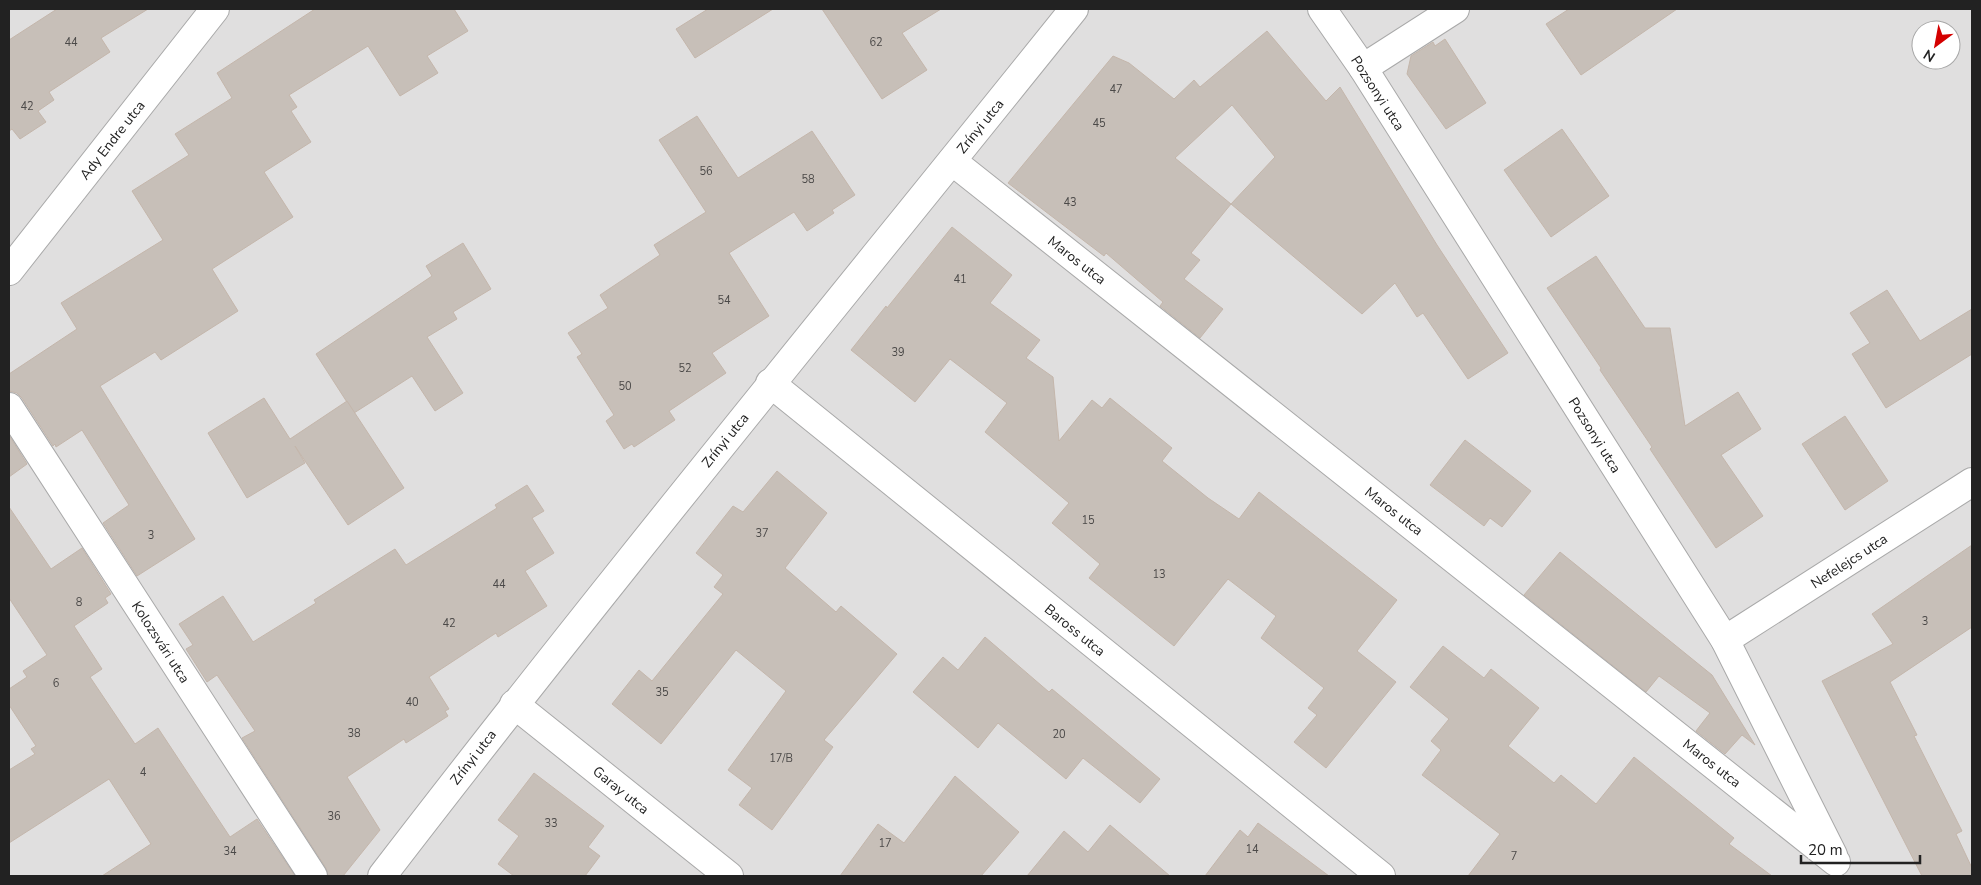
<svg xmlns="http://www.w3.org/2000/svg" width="1981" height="885" font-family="'Nunito Sans',sans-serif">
<rect width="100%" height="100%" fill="#f2efe9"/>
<path fill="#e0dfdf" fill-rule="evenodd" d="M9,9H1972V876H9ZM1921,30H1951V60H1921Z"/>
<g fill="#c7bfb8" stroke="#c4b6ab" fill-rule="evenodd">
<polygon points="57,9 148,9 101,38 110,52 49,92 54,100 38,111 46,122 20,139 12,129 9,131 9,40"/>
<polygon points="315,9 454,9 468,31 427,56 438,73 400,96 368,46 289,95 297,107 291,111 311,142 264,172 293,217 212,269 238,311 161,360 155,352 100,386 195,539 137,576 103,523 129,505 82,430 56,447 55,444 53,446 22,398 17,393 9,391 9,374 77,329 61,303 163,240 132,191 189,155 175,134 232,98 217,73"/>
<polygon points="708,9 773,9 695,58 676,29"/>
<polygon points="822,9 941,9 902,33 927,70 882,99"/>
<polygon points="1569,9 1677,9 1581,75 1546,24"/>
<path d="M1267,31L1326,101L1340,87L1437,245L1508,353L1468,379L1423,313L1417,317L1395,283L1362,314L1231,204L1191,253L1200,260L1184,279L1223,309L1200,338L1160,306L1163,302L1106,253L1104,256L1008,183L1113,56L1129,63L1174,99L1194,80L1200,87ZM1232,105L1275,157L1231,204L1175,158Z"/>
<polygon points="1445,39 1486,103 1446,129 1407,74 1411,56 1433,42 1435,46"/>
<polygon points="697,116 738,178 812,131 855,195 832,210 834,213 807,231 794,212 729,253 769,316 712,353 726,373 669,411 675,420 634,447 632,444 624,449 606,421 614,415 577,357 582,354 568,333 608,308 600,295 660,255 654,245 706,212 659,140"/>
<polygon points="1562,129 1609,196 1551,237 1504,170"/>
<polygon points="952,227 1012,275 990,303 1040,340 1026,358 1053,377 1059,441 1092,400 1102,408 1110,398 1172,448 1162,461 1208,498 1239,519 1259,492 1397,600 1357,651 1396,682 1326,768 1294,742 1317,715 1308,708 1324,688 1261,638 1276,616 1228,579 1174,646 1089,578 1100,564 1052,523 1069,503 985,432 1007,403 950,359 915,402 851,350 886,306 887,308"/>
<polygon points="463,243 491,289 453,312 457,319 427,337 463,393 435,411 412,376 354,413 316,354 432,276 426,266"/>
<polygon points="1596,256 1645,328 1670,328 1685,426 1738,392 1761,429 1721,455 1763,516 1716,548 1650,449 1652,447 1600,370 1601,368 1547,288"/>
<polygon points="1887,290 1920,341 1972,309 1972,354 1886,408 1852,354 1870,343 1850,313"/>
<polygon points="264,398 290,439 347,401 404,488 348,525 295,446 305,463 247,498 208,433"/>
<polygon points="1845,416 1888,481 1845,510 1802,444"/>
<polygon points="9,435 27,464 9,477"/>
<polygon points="1465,440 1531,491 1502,527 1490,518 1484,526 1430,485"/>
<polygon points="777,471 827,513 785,568 836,612 841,606 897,654 824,740 833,747 772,830 739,805 752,788 728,770 786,691 736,650 661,744 612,704 639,670 652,681 723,594 714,587 723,575 696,553 733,506 743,512"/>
<polygon points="527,485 544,511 532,518 554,553 525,571 547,606 498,637 496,633 429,677 449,709 445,711 448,716 406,743 404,739 347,777 380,830 343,876 328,876 326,868 242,738 255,731 217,675 207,682 186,649 193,645 179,624 223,596 253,642 316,603 314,600 395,549 406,565 497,508 495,505"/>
<polygon points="9,507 51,569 82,548 111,594 105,598 108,603 74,626 102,669 90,677 135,744 158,728 230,837 257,819 295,876 102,876 151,844 109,779 9,843 9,770 35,754 31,749 36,746 9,705 9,689 27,677 23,671 47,655 9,598"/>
<polygon points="1972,545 1972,627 1890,682 1917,735 1914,736 1962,831 1956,834 1972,868 1972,876 1922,876 1822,681 1893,644 1872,614"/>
<polygon points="1560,552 1712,675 1755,745 1742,735 1725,754 1696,731 1710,713 1659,676 1646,692 1524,595"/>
<polygon points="985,637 1049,692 1052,689 1160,779 1140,803 1083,758 1066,779 998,723 978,748 913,692 943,657 958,670"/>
<polygon points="1443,646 1484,678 1491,669 1539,708 1508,746 1554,783 1561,775 1596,804 1634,757 1734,838 1729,844 1772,876 1468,876 1500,834 1422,775 1441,750 1431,741 1449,719 1410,687"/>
<polygon points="534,773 604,826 588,847 600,856 585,876 514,876 498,864 519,836 498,820"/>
<polygon points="955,776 1019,832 981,876 840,876 878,824 904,843"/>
<polygon points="1258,823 1329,876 1205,876 1240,830 1248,837"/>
<polygon points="1110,825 1170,876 1027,876 1064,831 1088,852"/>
</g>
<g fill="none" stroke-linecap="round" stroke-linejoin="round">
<defs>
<g id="street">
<polyline points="1322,9 1363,68 1725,640 1833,855"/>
<polyline points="1363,68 1455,9"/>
<polyline points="952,161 1836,862"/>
<polyline points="9,271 215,9"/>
<polyline points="770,383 1381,876"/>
<polyline points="9,407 313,876"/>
<polyline points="1725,640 1972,482"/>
<polyline points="514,704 729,876"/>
<path d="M382,876C607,583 842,298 1074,9"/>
</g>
</defs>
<use href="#street" stroke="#a9a9a9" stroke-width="30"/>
<use href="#street" stroke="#fff" stroke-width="28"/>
</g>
<g text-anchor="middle" stroke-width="5" stroke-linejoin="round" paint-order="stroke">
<g font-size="11" fill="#4b4948">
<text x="71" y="46">44</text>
<text x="876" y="46">62</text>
<text x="1116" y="93">47</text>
<text x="27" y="110">42</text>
<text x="1099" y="127">45</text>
<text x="706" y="175">56</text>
<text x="808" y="183">58</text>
<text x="1070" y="206">43</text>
<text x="960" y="283">41</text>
<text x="724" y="304">54</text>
<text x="898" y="356">39</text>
<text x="685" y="372">52</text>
<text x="625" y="390">50</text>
<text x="1088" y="524">15</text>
<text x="762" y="537">37</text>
<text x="151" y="539">3</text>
<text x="1159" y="578">13</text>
<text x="499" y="588">44</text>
<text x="79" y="606">8</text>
<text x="1925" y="625">3</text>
<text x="449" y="627">42</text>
<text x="56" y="687">6</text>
<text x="662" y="696">35</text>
<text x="412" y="706">40</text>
<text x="354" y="737">38</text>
<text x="1059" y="738">20</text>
<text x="781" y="762">17/B</text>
<text x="143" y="776">4</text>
<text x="334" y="820">36</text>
<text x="551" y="827">33</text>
<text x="885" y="847">17</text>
<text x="1252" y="853">14</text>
<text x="230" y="855">34</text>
<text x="1514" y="860">7</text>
</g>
<g font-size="14" fill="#222" stroke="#fff">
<text transform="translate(1378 93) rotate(57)" y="5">Pozsonyi utca</text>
<text transform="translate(980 126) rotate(-51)" y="5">Zrínyi utca</text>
<text transform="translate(112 140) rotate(-52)" y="5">Ady Endre utca</text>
<text transform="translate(1077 260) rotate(38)" y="5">Maros utca</text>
<text transform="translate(1595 435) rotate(58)" y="5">Pozsonyi utca</text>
<text transform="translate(725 440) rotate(-51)" y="5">Zrínyi utca</text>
<text transform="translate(1394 511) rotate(38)" y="5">Maros utca</text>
<text transform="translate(1849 561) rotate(-33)" y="5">Nefelejcs utca</text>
<text transform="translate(1075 630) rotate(39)" y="5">Baross utca</text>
<text transform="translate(161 642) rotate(57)" y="5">Kolozsvári utca</text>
<text transform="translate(473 757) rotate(-52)" y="5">Zrínyi utca</text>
<text transform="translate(1712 763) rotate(38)" y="5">Maros utca</text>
<text transform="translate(621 790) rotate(39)" y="5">Garay utca</text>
</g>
</g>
<rect width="1981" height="885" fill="none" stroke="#222222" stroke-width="20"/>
<g transform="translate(1936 45) rotate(212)"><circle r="24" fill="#ffffff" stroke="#a7a7a7"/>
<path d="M0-4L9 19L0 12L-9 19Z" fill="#d40000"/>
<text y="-8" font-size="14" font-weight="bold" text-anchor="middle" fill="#222222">N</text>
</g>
<path d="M1801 855v8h119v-8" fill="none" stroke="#222222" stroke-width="2.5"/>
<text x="1808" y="855" font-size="15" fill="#222222" stroke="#ffffff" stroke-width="4" paint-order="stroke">20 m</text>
</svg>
